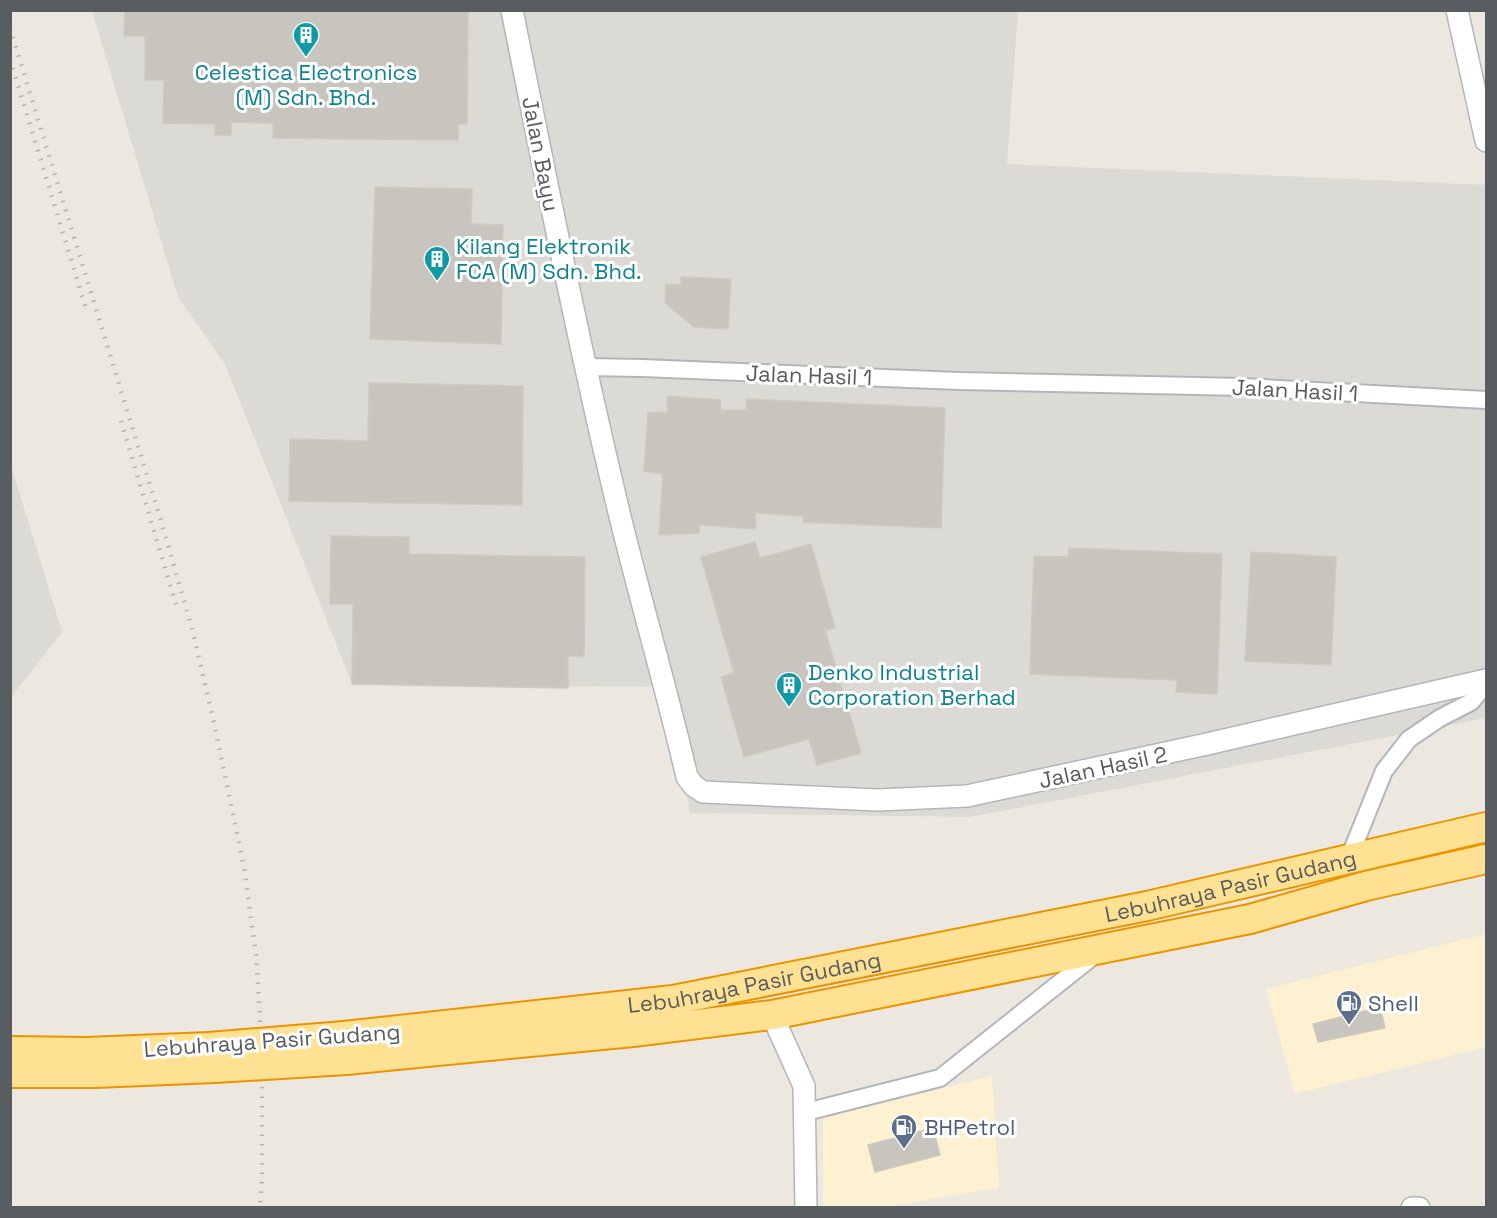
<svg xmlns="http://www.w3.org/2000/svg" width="1497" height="1218" font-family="'Space Grotesk',sans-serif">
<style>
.commercial{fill:#fef1d2}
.industrial{fill:#dcdad4}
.building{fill:#c8c5bf;stroke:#d0c9be;stroke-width:1.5}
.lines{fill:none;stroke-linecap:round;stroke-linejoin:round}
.minor-casing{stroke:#b2b6bb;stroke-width:20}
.tertiary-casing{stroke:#b2b6bb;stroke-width:24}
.trunk-casing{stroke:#eb9400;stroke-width:32}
.minor{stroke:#fff;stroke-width:16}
.tertiary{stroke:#fff;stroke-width:21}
.trunk{stroke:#fee193;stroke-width:28}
.rail{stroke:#b1b2b2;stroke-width:4.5;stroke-dasharray:1.5 8;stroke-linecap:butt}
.trunk-bridge-casing{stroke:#eb9400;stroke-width:32;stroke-linecap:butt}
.trunk-bridge{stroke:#fee193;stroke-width:28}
.labels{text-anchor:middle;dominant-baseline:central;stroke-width:6;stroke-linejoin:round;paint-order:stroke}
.culture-label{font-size:22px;fill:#0d838f;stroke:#fff;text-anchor:start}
.street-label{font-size:22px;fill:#585d61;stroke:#fff}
.service-label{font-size:22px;fill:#4e5e75;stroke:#fff;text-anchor:start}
</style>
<rect width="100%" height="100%" fill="#ece8df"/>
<g class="commercial">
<polygon points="1486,934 1486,1047 1295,1094 1266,989"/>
<polygon points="992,1076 999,1188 883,1207 823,1207 823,1118"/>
</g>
<g class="industrial">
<polygon points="92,11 1018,11 1007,164 1486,185 1486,718 970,817 690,813 677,735 666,687 352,684 225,364 178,297"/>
<polygon points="10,462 62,632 11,697 10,697"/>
</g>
<g class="building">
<polygon points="125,10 468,10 467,124 458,124 458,140 273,138 273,123 231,122 231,135 215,135 215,124 163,123 164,80 145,80 145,36 124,36"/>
<polygon points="375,187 472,189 471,224 503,225 501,344 370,339"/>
<polygon points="681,277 731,279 728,329 694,327 665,303 666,284 681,285"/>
<polygon points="369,383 523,386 522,505 289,501 290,439 368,441"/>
<polygon points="667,396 720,400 721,410 747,410 746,399 945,408 941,528 803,522 803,516 755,513 756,529 699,525 699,533 659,535 663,474 644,471 648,413 668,412"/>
<polygon points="331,536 409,537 409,554 585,557 584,657 568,656 568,688 352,684 353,604 330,604"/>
<polygon points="755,542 760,558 811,544 835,628 825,630 861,753 817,765 809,739 744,757 721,677 734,673 701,557"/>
<polygon points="1069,548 1222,554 1217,694 1176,692 1177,680 1030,674 1034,556 1068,557"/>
<polygon points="1251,552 1336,557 1331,665 1245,661"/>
<polygon points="1380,1007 1385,1028 1318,1042 1313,1024"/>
<polygon points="933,1128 940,1155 875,1172 868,1145"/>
</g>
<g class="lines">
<g class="minor-casing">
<g id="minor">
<polyline points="586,367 642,368 958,381 1244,387 1486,400"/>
<polyline points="1349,858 1384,771 1409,739 1440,718 1471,702 1486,684"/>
<polyline points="806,1112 940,1078 1096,954"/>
</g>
</g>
<g class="tertiary-casing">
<g id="tertiary">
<path d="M 512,10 C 545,175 578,341 617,504 C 639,596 666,686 687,777 L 694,786 L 703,792 L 878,800 L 967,796 L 1207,744 L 1486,680"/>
<polyline points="1457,10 1486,141"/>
<polyline points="772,1015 804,1086 806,1208"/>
<polyline points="1412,1208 1419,1208"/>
</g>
</g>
<g class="trunk-casing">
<g id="trunk">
<path id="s1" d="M 344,1036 L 673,1000 L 1147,906 L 1486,827"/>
<polyline points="10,1051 87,1052 209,1047"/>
<polyline points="346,1060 633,1032 772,1015 1250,919 1366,886 1486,859"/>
<polyline points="10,1073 95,1073 215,1068"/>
</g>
</g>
<use href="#minor" class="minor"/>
<use href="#tertiary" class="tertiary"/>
<use href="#trunk" class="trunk"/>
<g class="rail">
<polyline points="10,28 161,521 193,632 214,723 244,867 256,955 260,1016 262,1090 262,1176 260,1208"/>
<polyline points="10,59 87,312"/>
<polyline points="121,421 177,608"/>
</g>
<g class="trunk-bridge-casing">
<g id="trunk-bridge">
<polyline points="209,1047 344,1036"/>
<polyline points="215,1068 346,1060"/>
</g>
</g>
<use href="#trunk-bridge" class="trunk-bridge"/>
</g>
<defs>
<g id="building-pin" transform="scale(1.35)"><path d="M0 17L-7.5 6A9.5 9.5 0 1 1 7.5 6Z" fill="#0f9aa8" stroke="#fff"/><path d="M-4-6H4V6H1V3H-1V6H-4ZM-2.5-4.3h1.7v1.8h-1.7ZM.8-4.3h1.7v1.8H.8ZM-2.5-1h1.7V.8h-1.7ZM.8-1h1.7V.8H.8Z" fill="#fff"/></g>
<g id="fuel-pin" transform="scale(1.35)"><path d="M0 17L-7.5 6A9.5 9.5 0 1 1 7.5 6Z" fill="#5c6f8a" stroke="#fff"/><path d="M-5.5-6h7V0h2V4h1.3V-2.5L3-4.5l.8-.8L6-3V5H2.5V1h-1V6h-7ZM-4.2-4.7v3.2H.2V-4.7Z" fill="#fff"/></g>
</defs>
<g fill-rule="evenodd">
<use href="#building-pin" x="306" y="35"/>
<use href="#building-pin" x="437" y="259"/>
<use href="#building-pin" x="789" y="685"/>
<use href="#fuel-pin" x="1349" y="1003"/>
<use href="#fuel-pin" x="904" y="1127"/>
</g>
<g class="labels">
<g class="culture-label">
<text x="306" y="72" text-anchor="middle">Celestica Electronics<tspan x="306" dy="25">(M) Sdn. Bhd.</tspan></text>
<text x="456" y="246">Kilang Elektronik<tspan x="456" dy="25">FCA (M) Sdn. Bhd.</tspan></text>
<text x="808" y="672">Denko Industrial<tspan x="808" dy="25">Corporation Berhad</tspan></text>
</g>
<g class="street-label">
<text transform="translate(541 154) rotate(79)">Jalan Bayu</text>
<text transform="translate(809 375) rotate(2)">Jalan Hasil 1</text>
<text transform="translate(1295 390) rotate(3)">Jalan Hasil 1</text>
<text transform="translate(1103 767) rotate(-12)">Jalan Hasil 2</text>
<text stroke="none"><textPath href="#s1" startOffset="900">Lebuhraya Pasir Gudang</textPath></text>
<text stroke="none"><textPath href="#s1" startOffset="414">Lebuhraya Pasir Gudang</textPath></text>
<text transform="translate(272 1040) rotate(-4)">Lebuhraya Pasir Gudang</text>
</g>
<g class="service-label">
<text x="1368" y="1003">Shell</text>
<text x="924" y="1127">BHPetrol</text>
</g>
</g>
<rect width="1497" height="1218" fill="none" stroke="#585d61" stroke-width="24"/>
</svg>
